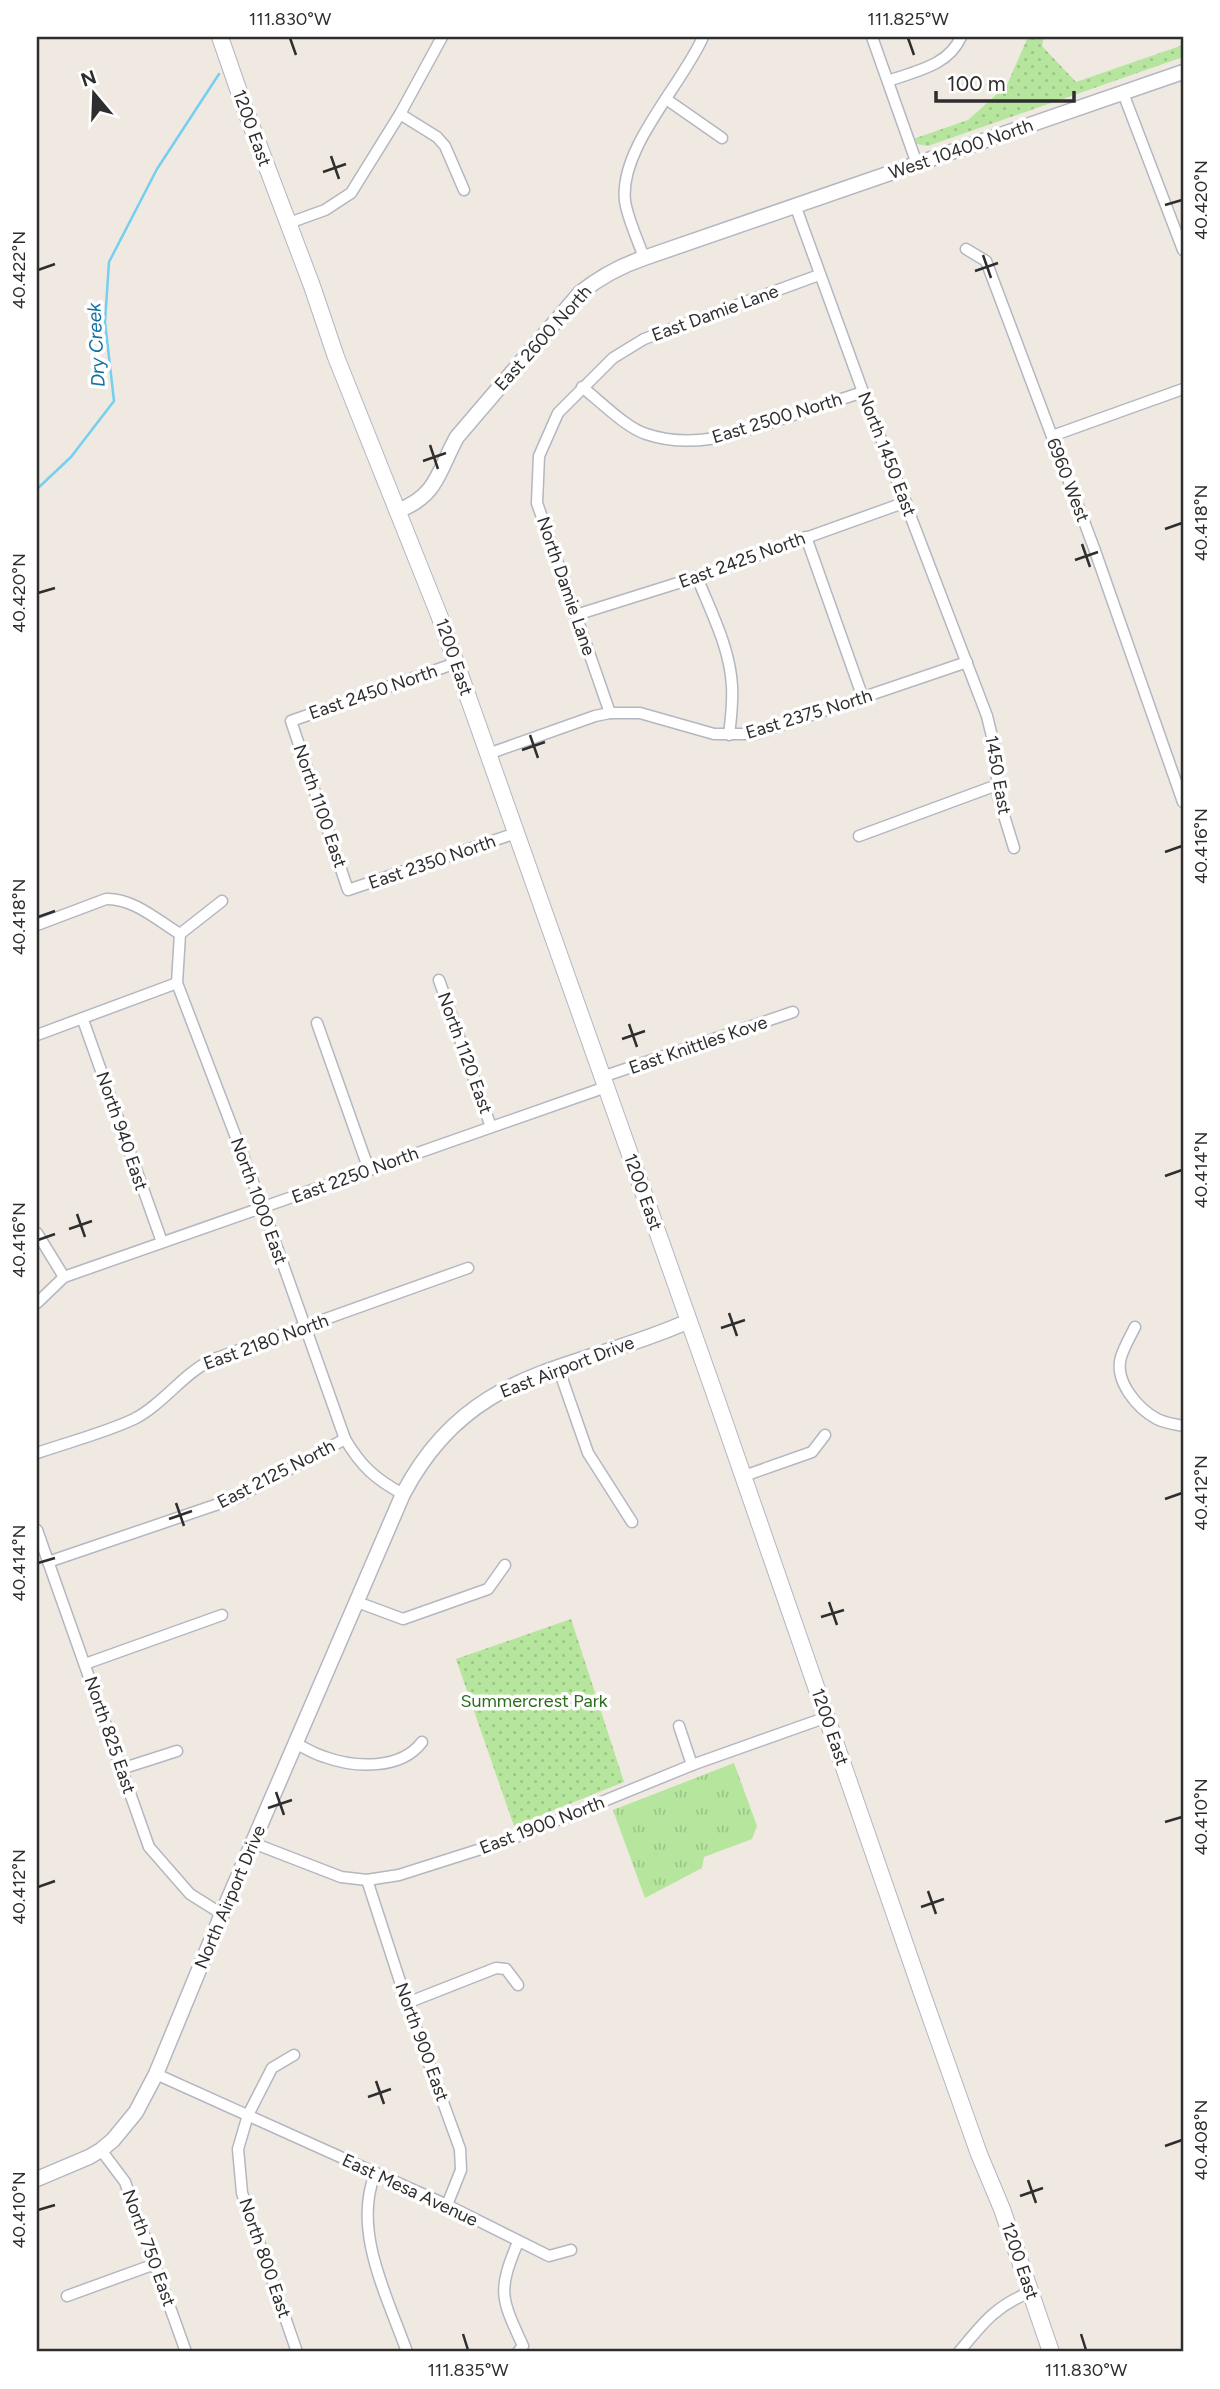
<svg xmlns="http://www.w3.org/2000/svg" width="1220" height="2389" font-family="Figtree,sans-serif">
<style>
.grass{fill:url(#grass-tufts)}
.park{fill:url(#park-dots)}
.lines{fill:none;stroke-linecap:round;stroke-linejoin:round}
.stream{stroke:#75cff0;stroke-width:2.5}
.minor-casing{stroke:#b4b7c1;stroke-width:13}
.tertiary-casing{stroke:#b4b7c1;stroke-width:17}
.secondary-casing{stroke:#b4b7c1;stroke-width:18}
.minor{stroke:#fff;stroke-width:10}
.tertiary{stroke:#fff;stroke-width:14}
.secondary{stroke:#fff;stroke-width:16}
.ticks{fill:none;stroke:#2e2e2e;stroke-width:2.5}
.labels{text-anchor:middle;dominant-baseline:central;stroke-width:7;stroke-linejoin:round;paint-order:stroke}
.street-label{font-size:18px;fill:#2e2e2e;stroke:#fff}
.park-label{font-size:18px;fill:#2c6e1b;stroke:#fff}
.water-label{font-size:19px;font-style:italic;fill:#0d6fa3;stroke:#fff}
.neatline{fill:none;stroke:#2e2e2e;stroke-width:2.5}
.ticks-label{font-size:18px;text-anchor:middle;fill:#2e2e2e}
</style>
<defs>
<pattern id="grass-tufts" width="24" height="20" patternUnits="userSpaceOnUse" patternTransform="scale(1.75)"><rect width="24" height="20" fill="#b6e59e"/><path d="M3 7l-1-3M5 7V3M7 7l1-3M15 17l-1-3M17 17v-4M19 17l1-3" fill="none" stroke="#9dc588"/></pattern>
<pattern id="park-dots" width="8" height="8" patternUnits="userSpaceOnUse" patternTransform="scale(1.75)"><rect width="8" height="8" fill="#b6e59e"/><path d="M2 2h.1M6 6h.1" fill="none" stroke="#9dc588" stroke-width="1.8" stroke-linecap="round"/></pattern>
</defs>
<rect width="100%" height="100%" fill="#efe9e1"/>
<polygon class="grass" points="734,1763 757,1826 752,1839 704,1857 702,1868 645,1898 613,1810"/>
<g class="park">
<polygon points="1028,37 1044,37 1042,46 1076,82 1183,45 1183,57 928,146 917,144 913,139 968,120 1007,85"/>
<polygon points="571,1619 624,1782 514,1826 456,1659"/>
</g>
<g class="lines">
<polyline class="stream" points="37,489 71,457 114,401 105,322 109,262 157,169 219,74"/>
<g class="minor-casing">
<g id="minor">
<polyline points="872,37 917,164"/>
<path d="M 888,81 C 916,71 948,66 961,37"/>
<polyline points="1123,93 1183,250"/>
<polyline points="666,99 722,138"/>
<polyline points="400,114 437,137 445,146 464,190"/>
<polyline points="795,205 863,392 987,716 995,749 998,796 1014,848"/>
<polyline points="289,223 325,210 351,193 400,114 442,37"/>
<polyline points="966,249 986,261 1094,548 1183,802"/>
<path d="M 644,258 C 638,240 628,220 625,201 C 619,148 682,85 703,37"/>
<path d="M 582,387 C 600,401 625,427 646,434 C 694,450 736,434 781,419 C 808,410 836,401 863,392"/>
<polyline points="1052,436 1183,389"/>
<polyline points="806,537 863,698"/>
<path d="M 697,577 C 711,612 730,648 732,686 C 733,703 731,719 729,735"/>
<polyline points="576,615 697,577 906,502"/>
<polyline points="456,663 291,721 348,890 516,833"/>
<polyline points="610,713 537,503 539,456 558,413 613,358 644,339 819,275"/>
<polyline points="488,754 595,716 610,713 640,713 714,734 755,734 967,662"/>
<polyline points="859,836 997,785"/>
<path d="M 222,901 L 180,934 L 177,983 L 263,1208 L 345,1439 C 361,1466 375,1479 403,1494"/>
<path d="M 37,925 L 106,899 C 133,898 157,920 180,934"/>
<polyline points="439,980 491,1127"/>
<polyline points="83,1020 162,1242"/>
<polyline points="317,1023 369,1170"/>
<polyline points="37,1035 177,983"/>
<polyline points="602,1077 793,1012"/>
<polyline points="37,1233 64,1277"/>
<polyline points="37,1303 64,1277 606,1087"/>
<path d="M 1135,1327 C 1130,1337 1124,1347 1121,1357 C 1114,1381 1137,1408 1157,1419 C 1165,1423 1174,1424 1183,1426"/>
<polyline points="558,1367 588,1453 632,1522"/>
<path d="M 37,1453 C 66,1443 107,1432 134,1419 C 163,1404 182,1375 211,1360 L 468,1268"/>
<polyline points="744,1476 812,1452 825,1435"/>
<polyline points="37,1530 149,1847 190,1894 222,1914"/>
<polyline points="48,1562 236,1498 345,1439"/>
<polyline points="357,1602 403,1619 488,1589 505,1565"/>
<polyline points="85,1664 222,1615"/>
<polyline points="679,1726 692,1765"/>
<path d="M 295,1743 C 305,1748 314,1754 325,1757 C 355,1768 401,1770 422,1742"/>
<polyline points="121,1769 177,1751"/>
<polyline points="253,1843 341,1877 367,1880 399,1875 506,1841 692,1765 827,1717"/>
<polyline points="367,1880 407,2003 460,2149 461,2170 447,2205"/>
<polyline points="407,2003 496,1968 506,1969 518,1985"/>
<polyline points="294,2055 272,2068 248,2115 238,2149 242,2193 297,2352"/>
<polyline points="156,2074 447,2205 549,2256 571,2250"/>
<polyline points="101,2150 125,2182 186,2352"/>
<path d="M 375,2174 C 352,2231 388,2298 407,2352"/>
<polyline points="67,2296 155,2264"/>
<path d="M 518,2352 L 523,2346 C 501,2298 497,2292 518,2242"/>
<path d="M 959,2352 C 982,2324 996,2305 1031,2292"/>
</g>
</g>
<g class="tertiary-casing">
<g id="tertiary">
<path d="M 397,511 C 438,496 438,471 457,437 L 580,293 C 600,277 620,266 644,258 L 1183,72"/>
<path d="M 37,2179 L 89,2157 L 101,2150 L 113,2140 L 136,2112 L 156,2074 L 222,1914 L 403,1494 C 470,1366 572,1373 689,1321"/>
</g>
</g>
<g class="secondary-casing">
<polyline id="secondary" points="220,37 245,109 312,286 336,357 439,615 713,1389 923,1996 979,2154 1002,2209 1051,2352"/>
</g>
<use href="#minor" class="minor"/>
<use href="#tertiary" class="tertiary"/>
<use href="#secondary" class="secondary"/>
</g>
<path class="ticks" d="M 290,38 L 296,55M 908,38 L 914,55M 331,156 L 339,179M 323,172 L 346,164M 1165,205 L 1182,200M 983,255 L 991,278M 38,270 L 55,264M 975,271 L 998,263M 430,445 L 438,469M 423,461 L 446,453M 1165,529 L 1182,523M 1082,544 L 1090,567M 1075,560 L 1098,552M 38,593 L 55,588M 530,735 L 538,758M 522,750 L 545,742M 1165,852 L 1182,846M 38,917 L 55,911M 629,1024 L 637,1047M 622,1039 L 645,1031M 1165,1176 L 1182,1170M 77,1214 L 85,1237M 69,1229 L 92,1221M 38,1240 L 55,1234M 729,1313 L 737,1336M 721,1328 L 745,1320M 1165,1499 L 1182,1493M 176,1503 L 184,1526M 169,1519 L 192,1511M 38,1563 L 55,1558M 829,1602 L 837,1625M 821,1617 L 844,1610M 276,1792 L 284,1815M 268,1808 L 292,1800M 1165,1822 L 1182,1817M 38,1887 L 55,1881M 928,1891 L 936,1914M 921,1907 L 944,1899M 376,2081 L 384,2104M 368,2097 L 391,2089M 1165,2146 L 1182,2140M 1028,2180 L 1036,2203M 1020,2196 L 1043,2188M 38,2210 L 55,2205M 463,2334 L 468,2350M 1081,2334 L 1086,2350"/>
<g class="labels">
<g class="street-label">
<text transform="translate(252 128) rotate(70)">1200 East</text>
<text transform="translate(961 149) rotate(-19)">West 10400 North</text>
<text transform="translate(715 313) rotate(-20)">East Damie Lane</text>
<text transform="translate(543 338) rotate(-48)">East 2600 North</text>
<text transform="translate(777 418) rotate(-17)">East 2500 North</text>
<text transform="translate(887 454) rotate(69)">North 1450 East</text>
<text transform="translate(1068 480) rotate(69)">6960 West</text>
<text transform="translate(742 560) rotate(-20)">East 2425 North</text>
<text transform="translate(566 586) rotate(71)">North Damie Lane</text>
<text transform="translate(454 657) rotate(71)">1200 East</text>
<text transform="translate(373 692) rotate(-19)">East 2450 North</text>
<text transform="translate(809 714) rotate(-17)">East 2375 North</text>
<text transform="translate(998 775) rotate(80)">1450 East</text>
<text transform="translate(320 806) rotate(71)">North 1100 East</text>
<text transform="translate(432 862) rotate(-19)">East 2350 North</text>
<text transform="translate(698 1045) rotate(-19)">East Knittles Kove</text>
<text transform="translate(465 1053) rotate(70)">North 1120 East</text>
<text transform="translate(122 1131) rotate(71)">North 940 East</text>
<text transform="translate(355 1175) rotate(-20)">East 2250 North</text>
<text transform="translate(643 1192) rotate(70)">1200 East</text>
<text transform="translate(259 1201) rotate(70)">North 1000 East</text>
<text transform="translate(266 1342) rotate(-20)">East 2180 North</text>
<text transform="translate(567 1367) rotate(-21)">East Airport Drive</text>
<text transform="translate(276 1474) rotate(-27)">East 2125 North</text>
<text transform="translate(830 1727) rotate(71)">1200 East</text>
<text transform="translate(110 1735) rotate(71)">North 825 East</text>
<text transform="translate(542 1825) rotate(-21)">East 1900 North</text>
<text transform="translate(230 1897) rotate(-67)">North Airport Drive</text>
<text transform="translate(422 2042) rotate(70)">North 900 East</text>
<text transform="translate(410 2190) rotate(25)">East Mesa Avenue</text>
<text transform="translate(149 2248) rotate(70)">North 750 East</text>
<text transform="translate(265 2258) rotate(71)">North 800 East</text>
<text transform="translate(1020 2261) rotate(71)">1200 East</text>
</g>
<g class="park-label">
<text x="534" y="1701">Summercrest Park</text>
</g>
<g class="water-label">
<text transform="translate(96 345) rotate(-93)">Dry Creek</text>
</g>
</g>
<rect width="1220" height="2389" fill="none" stroke="#ffffff" stroke-width="77"/>
<g transform="translate(94 94) rotate(341)" stroke="#ffffff" stroke-width="5" paint-order="stroke">
<path d="M0-5L12 26L0 18L-12 26Z" fill="#2e2e2e"/>
<text y="-10" font-size="19" font-weight="bold" text-anchor="middle" fill="#2e2e2e">N</text>
</g>
<path d="M936 91v10h138v-10" fill="none" stroke="#2e2e2e" stroke-width="3.5"/>
<text x="947" y="91" font-size="21" fill="#2e2e2e" stroke="#ffffff" stroke-width="5" paint-order="stroke">100 m</text>
<rect x="38" y="38" width="1144" height="2312" class="neatline"/>
<g class="ticks-label">
<text x="290" y="25">111.830°W</text>
<text x="908" y="25">111.825°W</text>
<text transform="translate(1201 200) rotate(-90)" y="6">40.420°N</text>
<text transform="translate(19 270) rotate(-90)" y="6">40.422°N</text>
<text transform="translate(1201 523) rotate(-90)" y="6">40.418°N</text>
<text transform="translate(19 593) rotate(-90)" y="6">40.420°N</text>
<text transform="translate(1201 846) rotate(-90)" y="6">40.416°N</text>
<text transform="translate(19 917) rotate(-90)" y="6">40.418°N</text>
<text transform="translate(1201 1170) rotate(-90)" y="6">40.414°N</text>
<text transform="translate(19 1240) rotate(-90)" y="6">40.416°N</text>
<text transform="translate(1201 1493) rotate(-90)" y="6">40.412°N</text>
<text transform="translate(19 1563) rotate(-90)" y="6">40.414°N</text>
<text transform="translate(1201 1817) rotate(-90)" y="6">40.410°N</text>
<text transform="translate(19 1887) rotate(-90)" y="6">40.412°N</text>
<text transform="translate(1201 2140) rotate(-90)" y="6">40.408°N</text>
<text transform="translate(19 2210) rotate(-90)" y="6">40.410°N</text>
<text x="468" y="2376">111.835°W</text>
<text x="1086" y="2376">111.830°W</text>
</g>
</svg>
